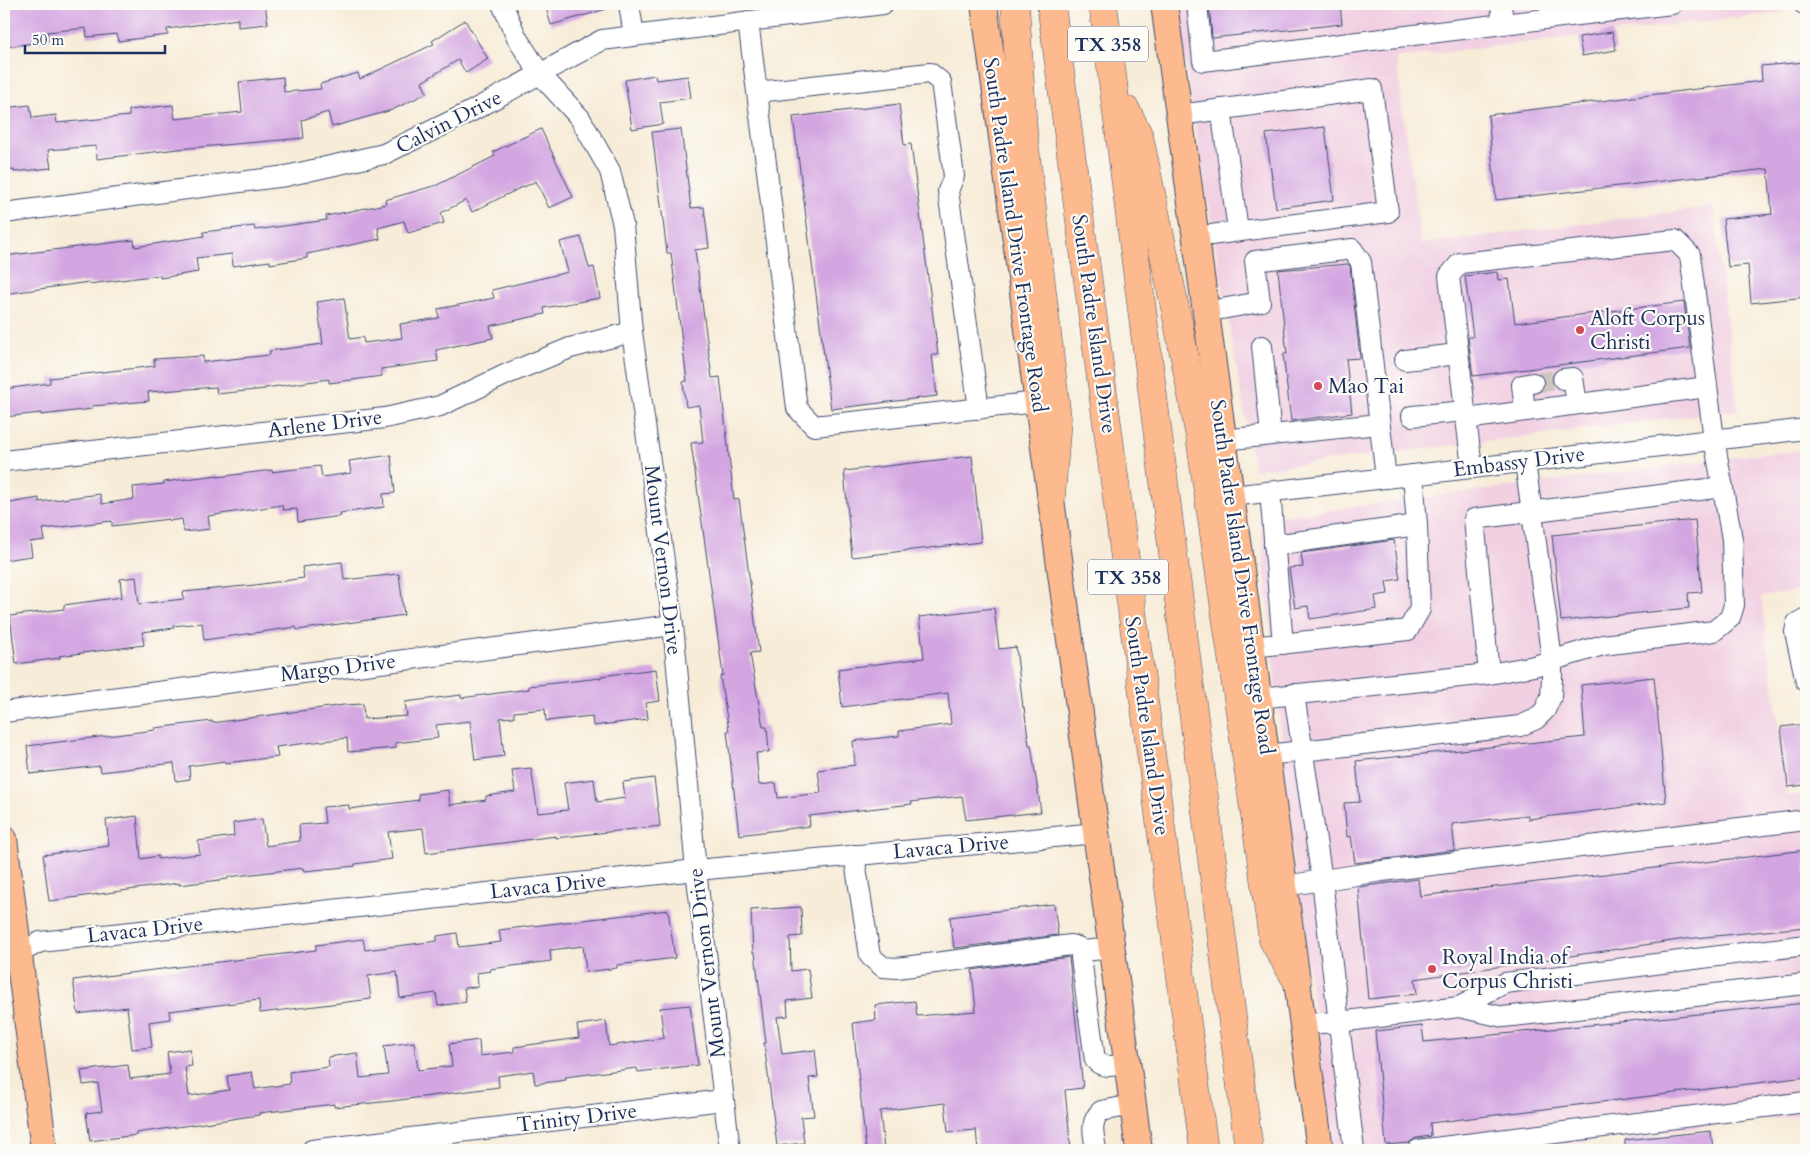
<svg xmlns="http://www.w3.org/2000/svg" width="1810" height="1154" font-family="Cardo,serif">
<style>
.built{fill:#f1d0e2}
.building{fill:#d3a5e1}
.lines{fill:none;stroke-linecap:round;stroke-linejoin:round}
.minor-tunnel{stroke:#cbc6c0;stroke-width:20;stroke-dasharray:20 10;stroke-linecap:butt}
.minor-casing{stroke:#3c4b70;stroke-width:22}
.major-casing{stroke:#3c4b70;stroke-width:28}
.highway-casing{stroke:#3c4b70;stroke-width:29}
.minor{stroke:#fff;stroke-width:20}
.major{stroke:#fcba8e;stroke-width:26}
.highway{stroke:#fcba8e;stroke-width:28}
.poi-dot{fill:#d1495b;stroke:#fdfcf7;stroke-width:2}
.labels{text-anchor:middle;dominant-baseline:central;stroke-width:4.5;stroke-linejoin:round;paint-order:stroke}
.shield{fill:#fdfcf7;stroke:#5f6c8c;stroke-width:1}
.shield-label{font-size:20px;font-weight:bold;fill:#1b2f5e}
.street-label{font-size:21px;fill:#1b2f5e;stroke:#fdfcf7}
.poi-label{font-size:21px;fill:#1b2f5e;stroke:#fdfcf7;text-anchor:start}
</style>
<rect width="100%" height="100%" fill="#fdfcf7"/>
<filter id="ink" filterUnits="userSpaceOnUse"><feTurbulence type="fractalNoise" baseFrequency=".02" numOctaves="2"/><feDisplacementMap in="SourceGraphic" scale="10" xChannelSelector="R" yChannelSelector="G"/><feConvolveMatrix kernelMatrix="1 2 1 2 8 2 1 2 1" color-interpolation-filters="sRGB"/></filter>
<filter id="wash" filterUnits="userSpaceOnUse"><feTurbulence type="fractalNoise" baseFrequency=".0096" numOctaves="4" result="noise"/><feDisplacementMap in="SourceGraphic" scale="20" xChannelSelector="R" yChannelSelector="G"/><feGaussianBlur stdDeviation="1.12" result="paint"/><feColorMatrix in="noise" values="0 0 0 0 0 0 0 0 0 0 0 0 0 0 0 0 0 1.4 0 .05"/><feComposite in="paint" operator="in"/></filter>
<g filter="url(#wash)">
<rect width="100%" height="100%" fill="#f7ecd8"/>
<g class="built">
<polygon points="1178,4 1784,4 1785,12 1396,58 1421,244 1713,207 1738,410 1254,470 1188,83"/>
<polygon points="1806,450 1806,590 1761,597 1788,796 1806,794 1806,1115 1514,1150 1334,1150 1292,857 1260,519 1742,456"/>
</g>
<g id="blocks">
<g class="building">
<polygon points="33,4 139,4 139,6 158,4 265,4 268,24 238,27 238,19 167,29 168,35 118,41 117,34 87,37 86,28 47,32 48,41 4,47 4,7"/>
<polygon points="545,4 610,4 610,8 551,25"/>
<polygon points="1209,4 1340,4 1342,24 1212,38"/>
<polygon points="465,20 488,59 466,73 458,60 422,82 427,93 392,110 332,127 328,112 302,120 304,138 178,149 97,159 96,146 48,150 51,168 14,172 14,170 4,171 4,108 30,105 32,118 56,115 57,123 129,116 129,110 173,105 175,119 242,112 239,82 283,77 284,92 321,89 320,84 358,73 360,79 434,44 432,41"/>
<polygon points="1612,32 1616,50 1582,56 1579,37"/>
<polygon points="1806,62 1806,297 1751,303 1748,265 1728,267 1723,219 1772,214 1768,169 1496,200 1488,115 1762,81 1761,66"/>
<polygon points="655,75 656,80 688,76 691,98 660,102 663,124 632,129 625,80"/>
<polygon points="899,104 904,145 911,144 938,355 932,355 937,396 831,409 793,117"/>
<polygon points="1325,127 1334,200 1276,208 1266,134"/>
<polygon points="541,129 573,197 549,208 536,181 524,187 524,186 472,212 466,200 441,213 444,223 408,233 404,221 378,228 380,239 307,254 307,258 270,264 270,261 233,266 232,254 196,258 198,272 160,278 160,275 89,284 89,282 4,294 4,256 134,240 135,247 204,236 203,232 254,226 255,230 327,220 326,216 386,204 385,200 437,185 495,156 493,152"/>
<polygon points="681,129 691,208 704,207 709,248 695,250 712,378 720,377 734,500 739,499 759,652 750,653 763,727 767,727 769,752 756,753 759,785 776,783 778,798 821,793 818,770 855,765 853,741 899,736 899,731 951,724 948,693 842,707 838,669 924,658 919,617 994,608 999,649 1016,647 1023,708 1024,707 1029,745 1031,745 1041,812 966,820 962,796 911,802 912,804 809,816 810,826 739,835 727,731 729,731 720,676 723,675 691,443 703,442 699,405 686,407 683,382 687,381 671,253 667,253 652,132"/>
<polygon points="581,237 589,268 594,267 600,298 544,308 545,314 490,326 493,338 436,350 438,361 381,369 382,376 329,383 329,379 265,388 265,389 217,394 216,387 148,392 149,401 92,406 92,409 41,415 41,413 4,417 4,389 50,383 50,378 155,366 154,359 203,356 203,362 270,355 269,351 323,344 317,302 344,298 350,339 363,337 364,343 402,338 400,324 439,318 438,309 494,298 492,290 568,272 560,242"/>
<polygon points="1348,264 1350,266 1360,358 1346,359 1352,413 1291,421 1283,354 1287,354 1278,270"/>
<polygon points="1497,272 1498,280 1509,279 1515,323 1684,302 1690,348 1473,376 1468,337 1473,337 1465,276"/>
<polygon points="391,455 395,493 383,494 384,507 340,513 341,516 298,522 297,509 283,510 282,505 208,516 210,529 184,532 182,519 169,521 169,519 112,526 112,521 43,529 45,540 30,542 32,556 4,560 4,504 39,498 39,502 100,494 102,504 134,499 133,487 164,484 164,482 217,475 217,477 272,470 272,472 320,466 322,477 351,473 349,461"/>
<polygon points="972,456 981,542 852,557 844,471"/>
<polygon points="1695,520 1702,592 1688,593 1689,608 1561,621 1552,535"/>
<polygon points="1394,540 1400,579 1386,581 1388,594 1375,596 1377,609 1310,619 1308,606 1295,608 1289,568 1303,567 1301,553"/>
<polygon points="342,562 344,580 399,574 404,615 297,630 296,627 204,640 202,623 173,626 174,628 142,632 144,645 59,656 60,658 16,664 10,616 64,609 64,605 122,597 120,579 136,577 139,604 184,599 183,592 255,585 304,578 302,567"/>
<polygon points="656,669 660,701 646,703 648,719 593,726 592,716 546,721 545,709 514,712 514,717 500,718 504,756 475,760 470,721 436,725 438,738 395,743 396,748 348,752 347,738 276,747 278,757 225,763 225,761 189,766 190,779 176,781 174,763 101,772 100,766 30,774 27,746 155,730 155,728 212,721 212,723 344,705 363,704 364,719 407,716 405,702 461,695 461,698 529,689 529,686 601,678 601,676"/>
<polygon points="1654,677 1666,802 1528,819 1528,815 1452,824 1455,850 1355,863 1351,836 1347,837 1344,803 1360,802 1356,761 1585,737 1581,685"/>
<polygon points="1806,724 1806,785 1788,787 1781,727"/>
<polygon points="531,768 538,813 568,810 564,783 594,779 597,802 625,798 623,782 654,778 660,826 556,838 556,836 426,853 423,828 388,832 392,859 355,864 355,866 304,871 303,868 228,877 228,879 179,885 179,883 49,901 43,855 109,846 106,820 137,816 141,859 158,856 158,859 200,854 198,841 234,836 233,823 262,819 266,846 300,841 299,825 325,823 323,807 349,805 349,809 419,800 418,794 448,790 450,805 486,800 486,796 515,792 512,770"/>
<polygon points="1806,850 1806,927 1685,939 1415,979 1417,994 1368,999 1358,887 1418,879 1420,896"/>
<polygon points="1054,904 1058,935 954,948 950,917"/>
<polygon points="801,907 802,936 790,937 791,971 808,969 812,998 787,1001 788,1016 777,1017 782,1054 815,1050 818,1077 809,1078 814,1116 801,1117 804,1143 777,1146 764,1043 766,1043 755,953 753,953 751,910"/>
<polygon points="668,910 675,958 617,965 617,968 586,972 583,946 550,950 551,961 490,969 491,971 477,973 478,987 464,988 466,1002 438,1006 436,993 400,998 397,972 368,976 371,999 260,1013 259,1000 169,1011 170,1019 149,1022 152,1047 132,1049 127,1007 78,1014 73,980 316,950 316,945 363,939 365,950 437,941 437,936 457,933 459,947 501,942 499,930"/>
<polygon points="1069,957 1083,1088 1065,1090 1071,1150 978,1150 976,1130 948,1132 945,1103 880,1111 884,1150 866,1150 853,1023 876,1020 875,1005 915,1001 917,1016 976,1011 972,970"/>
<polygon points="1806,1003 1806,1077 1430,1123 1431,1136 1416,1138 1409,1143 1386,1145 1375,1031 1422,1026 1424,1042"/>
<polygon points="690,1005 698,1065 638,1072 637,1068 565,1077 566,1080 535,1084 533,1071 498,1076 499,1087 392,1101 334,1107 334,1104 259,1113 259,1115 136,1133 137,1135 90,1141 86,1113 102,1111 98,1083 83,1085 81,1071 128,1065 130,1079 170,1074 167,1052 190,1049 192,1066 185,1067 189,1096 229,1090 227,1076 252,1072 255,1089 290,1084 289,1072 329,1067 328,1057 357,1053 360,1078 388,1075 384,1046 414,1042 418,1070 452,1066 449,1044 479,1040 480,1056 514,1052 514,1047 579,1038 577,1025 606,1021 609,1046 664,1038 660,1008"/>
<polygon points="1711,1131 1713,1150 1625,1150 1625,1140"/>
</g>
</g>
</g>
<g filter="url(#ink)">
<use href="#blocks" fill-opacity="0" stroke="#3c4b70" stroke-width="1"/>
<g class="lines">
<polyline class="minor-tunnel" points="1533,383 1563,379"/>
<g class="minor-casing">
<g id="minor">
<polyline points="502,4 517,38 540,74 580,118 610,171 623,225 632,332 673,625 696,870 730,1150"/>
<polyline points="629,4 634,36"/>
<polyline points="1197,4 1203,61 1503,24"/>
<polyline points="1501,4 1503,24 1672,4"/>
<polyline points="1804,4 1806,5"/>
<polyline points="748,21 797,408 814,426 1038,402"/>
<polyline points="757,92 930,73 941,82 954,176 948,191 979,409"/>
<polyline points="1221,109 1238,230"/>
<polyline points="1179,115 1372,89 1388,212 1195,237"/>
<polyline points="4,213 286,176 384,154 470,112 602,40 883,4"/>
<polyline points="1205,312 1260,302 1255,261 1352,249 1361,262 1386,478"/>
<polyline points="1262,346 1271,435"/>
<polyline points="1405,360 1458,354"/>
<polyline points="1563,379 1573,378 1577,404"/>
<polyline points="1525,411 1522,385 1533,383"/>
<polyline points="1412,416 1465,411"/>
<polyline points="1466,419 1707,387"/>
<polyline points="1223,440 1379,424"/>
<polyline points="4,461 385,418 440,406 507,374 570,348 632,332"/>
<polyline points="1270,492 1283,644"/>
<polyline points="1232,496 1806,429"/>
<polyline points="1274,545 1417,525"/>
<polyline points="1806,618 1797,623 1795,632 1806,681"/>
<polyline points="1252,647 1408,630 1420,609 1417,525 1413,475"/>
<polyline points="1489,674 1474,519 1723,487"/>
<polyline points="1294,694 1322,880 1354,1150"/>
<polyline points="1259,698 1489,674 1534,666 1603,645 1714,631 1730,618 1734,605 1732,539 1714,439 1690,255 1675,240 1460,263 1449,276 1472,468"/>
<polyline points="4,712 673,625"/>
<polyline points="1267,755 1520,726 1536,719 1545,710 1551,697 1552,678 1552,660 1525,462"/>
<polyline points="854,855 870,956 883,967 897,968 1071,945 1078,947 1083,951"/>
<polyline points="1284,886 1382,871 1806,820"/>
<polyline points="1806,945 1505,983 1459,1007 1503,1017 1806,984"/>
<path d="M 1113,948 L 1083,951 L 1081,954 L 1081,958 L 1095,1060 C 1103,1070 1117,1065 1128,1063"/>
<polyline points="4,961 40,942 696,870 1097,833"/>
<polyline points="1303,1024 1339,1022 1459,1007"/>
<polyline points="312,1150 723,1100"/>
<path d="M 1096,1150 C 1094,1135 1089,1122 1101,1111 L 1133,1105"/>
<polyline points="1418,1150 1806,1102"/>
</g>
</g>
<g class="major-casing">
<g id="major">
<polyline points="984,4 1139,1150"/>
<polyline points="1164,4 1320,1150"/>
<polyline points="4,839 44,1150"/>
</g>
</g>
<g class="highway-casing">
<g id="highway">
<polyline points="1015,4 1023,131 1057,418 1051,497"/>
<polyline points="1051,4 1204,1150"/>
<polyline points="1103,4 1249,1150"/>
<polyline points="1126,110 1139,136 1176,312 1200,437 1273,940 1297,981"/>
</g>
</g>
<use href="#minor" class="minor"/>
<use href="#major" class="major"/>
<use href="#highway" class="highway"/>
</g>
</g>
<g class="poi-dot">
<circle cx="1580" cy="330" r="5"/>
<circle cx="1318" cy="386" r="5"/>
<circle cx="1432" cy="969" r="5"/>
</g>
<g class="labels">
<g class="shield">
<rect x="1068" y="26.5" width="80" height="35" rx="4"/>
<rect x="1088" y="559.5" width="80" height="35" rx="4"/>
</g>
<g class="shield-label">
<text x="1108" y="44">TX 358</text>
<text x="1128" y="577">TX 358</text>
</g>
<g class="street-label">
<text transform="translate(449 122) rotate(-27)">Calvin Drive</text>
<text transform="translate(1015 235) rotate(82)">South Padre Island Drive Frontage Road</text>
<text transform="translate(1094 324) rotate(82)">South Padre Island Drive</text>
<text transform="translate(325 424) rotate(-7)">Arlene Drive</text>
<text transform="translate(1519 462) rotate(-7)">Embassy Drive</text>
<text transform="translate(663 560) rotate(83)">Mount Vernon Drive</text>
<text transform="translate(1242 577) rotate(82)">South Padre Island Drive Frontage Road</text>
<text transform="translate(338 668) rotate(-7)">Margo Drive</text>
<text transform="translate(1147 726) rotate(82)">South Padre Island Drive</text>
<text transform="translate(951 847) rotate(-5)">Lavaca Drive</text>
<text transform="translate(548 886) rotate(-6)">Lavaca Drive</text>
<text transform="translate(145 930) rotate(-6)">Lavaca Drive</text>
<text transform="translate(707 963) rotate(-97)">Mount Vernon Drive</text>
<text transform="translate(577 1118) rotate(-7)">Trinity Drive</text>
</g>
<g class="poi-label">
<text x="1590" y="318">Aloft Corpus<tspan x="1590" dy="24">Christi</tspan></text>
<text x="1328" y="386">Mao Tai</text>
<text x="1442" y="957">Royal India of<tspan x="1442" dy="24">Corpus Christi</tspan></text>
</g>
</g>
<rect width="1810" height="1154" fill="none" stroke="#fdfcf7" stroke-width="20"/>
<path d="M25 45v8h140v-8" fill="none" stroke="#1b2f5e" stroke-width="2.5"/>
<text x="32" y="45" font-size="15" fill="#1b2f5e" stroke="#fdfcf7" stroke-width="4" paint-order="stroke">50 m</text>
</svg>
